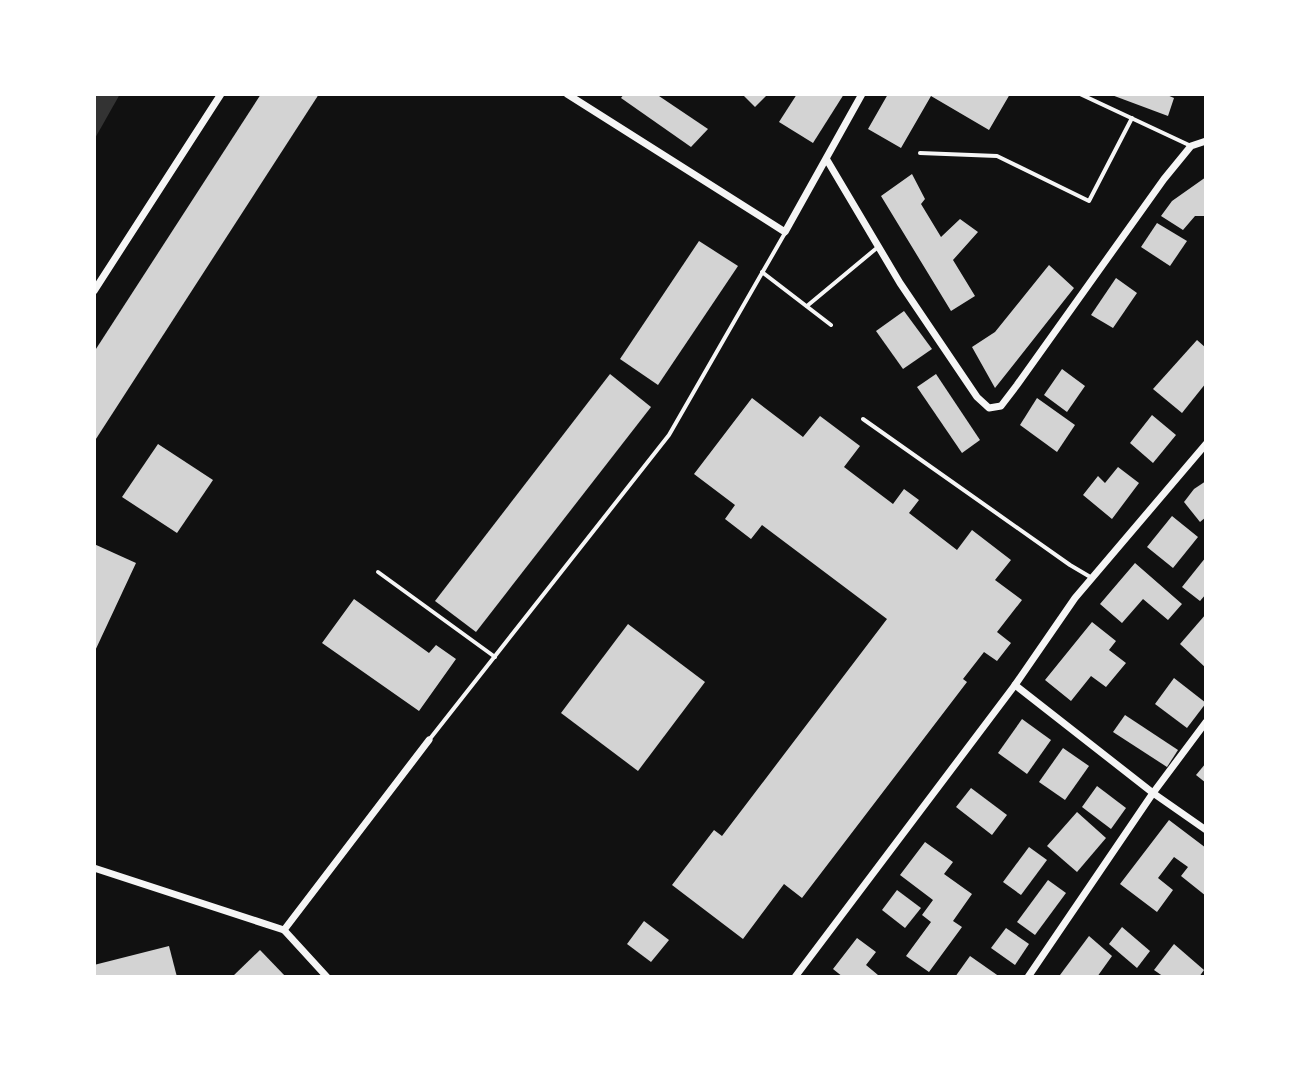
<svg xmlns="http://www.w3.org/2000/svg" width="1300" height="1071" font-family="'Sofia Sans Condensed',sans-serif">
<style>
.water{fill:#333}
.building{fill:#d3d3d3}
.lines{fill:none;stroke-linecap:round;stroke-linejoin:round}
.service{stroke:#f5f5f5;stroke-width:4}
.minor{stroke:#f5f5f5;stroke-width:7}
</style>
<rect width="100%" height="100%" fill="#111"/>
<polygon class="water" points="94,94 120,94 94,140"/>
<g class="building">
<polygon points="261,94 319,94 94,442 94,352"/>
<polygon points="624,94 656,94 708,129 691,147 621,98"/>
<polygon points="742,94 764,94 766,96 755,107"/>
<polygon points="797,94 844,94 813,143 779,122"/>
<polygon points="888,94 1010,94 989,130 931,96 901,148 868,129"/>
<polygon points="1109,94 1165,94 1174,98 1168,116"/>
<polygon points="912,174 925,199 921,204 941,237 960,219 978,232 953,260 975,296 951,311 881,196"/>
<polygon points="1206,177 1206,216 1195,216 1183,230 1161,216 1172,201"/>
<polygon points="1157,223 1187,241 1170,266 1141,247"/>
<polygon points="699,241 738,266 658,385 620,359"/>
<polygon points="1049,265 1074,288 995,388 972,347 995,332"/>
<polygon points="1116,278 1137,293 1113,328 1091,315"/>
<polygon points="904,311 932,349 903,369 876,331"/>
<polygon points="1197,340 1206,348 1206,383 1182,413 1153,389"/>
<polygon points="1062,369 1085,386 1067,412 1044,395"/>
<polygon points="610,374 651,407 476,632 435,601"/>
<polygon points="936,374 980,440 962,453 917,387"/>
<polygon points="752,398 803,437 820,416 860,446 844,467 893,504 904,489 919,500 909,513 957,550 972,530 1011,560 995,580 1022,600 997,632 1011,643 997,661 984,652 963,679 967,682 802,898 784,884 743,939 672,885 714,830 722,836 887,619 762,525 751,539 725,519 735,505 694,474"/>
<polygon points="1037,398 1075,425 1057,452 1020,425"/>
<polygon points="1152,415 1176,435 1153,463 1130,443"/>
<polygon points="158,444 213,480 177,533 122,497"/>
<polygon points="1118,467 1139,483 1112,519 1083,495 1098,476 1105,483"/>
<polygon points="1206,481 1206,517 1200,522 1184,502 1194,489"/>
<polygon points="1172,516 1198,537 1173,568 1147,547"/>
<polygon points="94,544 136,563 94,653"/>
<polygon points="1206,557 1206,594 1200,601 1182,587"/>
<polygon points="1135,563 1182,604 1168,620 1143,599 1122,623 1100,604"/>
<polygon points="354,599 429,653 436,645 456,659 419,711 322,643"/>
<polygon points="1206,614 1206,668 1180,644"/>
<polygon points="1092,622 1116,641 1109,650 1126,663 1106,687 1091,676 1071,701 1045,680"/>
<polygon points="628,624 705,682 638,771 561,713"/>
<polygon points="1174,678 1206,703 1187,728 1155,704"/>
<polygon points="1125,715 1178,750 1167,767 1113,732"/>
<polygon points="1022,719 1051,740 1027,774 998,753"/>
<polygon points="1063,748 1089,766 1065,800 1039,782"/>
<polygon points="1206,763 1206,783 1196,775"/>
<polygon points="1097,786 1126,808 1111,829 1082,807"/>
<polygon points="971,788 1007,815 992,835 956,807"/>
<polygon points="1077,812 1106,838 1077,872 1047,846"/>
<polygon points="1169,820 1206,848 1206,896 1181,876 1188,867 1174,857 1158,878 1173,890 1157,912 1120,884"/>
<polygon points="925,842 953,862 944,874 972,894 953,921 962,927 929,972 906,956 931,922 922,915 933,900 900,875"/>
<polygon points="1029,847 1047,860 1021,895 1003,882"/>
<polygon points="1048,880 1066,893 1035,935 1017,922"/>
<polygon points="897,890 921,908 905,928 882,910"/>
<polygon points="644,921 669,940 651,962 627,944"/>
<polygon points="1122,927 1150,951 1137,968 1109,944"/>
<polygon points="1006,928 1029,944 1015,965 991,948"/>
<polygon points="1089,936 1112,956 1097,977 1062,977 1060,975"/>
<polygon points="857,938 876,952 866,965 878,975 877,977 843,977 833,969"/>
<polygon points="1174,944 1204,970 1199,977 1164,977 1154,970"/>
<polygon points="169,946 177,977 94,977 94,965"/>
<polygon points="260,950 286,977 232,977"/>
<polygon points="970,956 1000,977 955,977"/>
</g>
<g class="lines">
<g class="service">
<polyline points="1080,94 1191,146"/>
<polyline points="920,153 997,156 1089,201 1132,118"/>
<polyline points="762,272 831,325"/>
<polyline points="807,306 878,247"/>
<polyline points="863,419 1070,565 1092,578"/>
<polyline points="378,572 495,657"/>
<polyline points="429,740 669,435 785,233"/>
</g>
<g class="minor">
<polyline points="567,94 785,232 862,94"/>
<polyline points="827,160 900,283 977,397 989,408 1001,406 1017,385 1164,179 1191,146 1206,141"/>
<polyline points="94,291 221,94"/>
<polyline points="1015,685 1153,793 1206,830"/>
<polyline points="94,868 284,930 327,977"/>
<polyline points="284,930 429,740"/>
<polyline points="795,977 1015,685 1075,598 1206,444"/>
<polyline points="1028,977 1153,793 1206,722"/>
</g>
</g>
<rect width="1300" height="1071" fill="none" stroke="#ffffff" stroke-width="192"/>
</svg>
